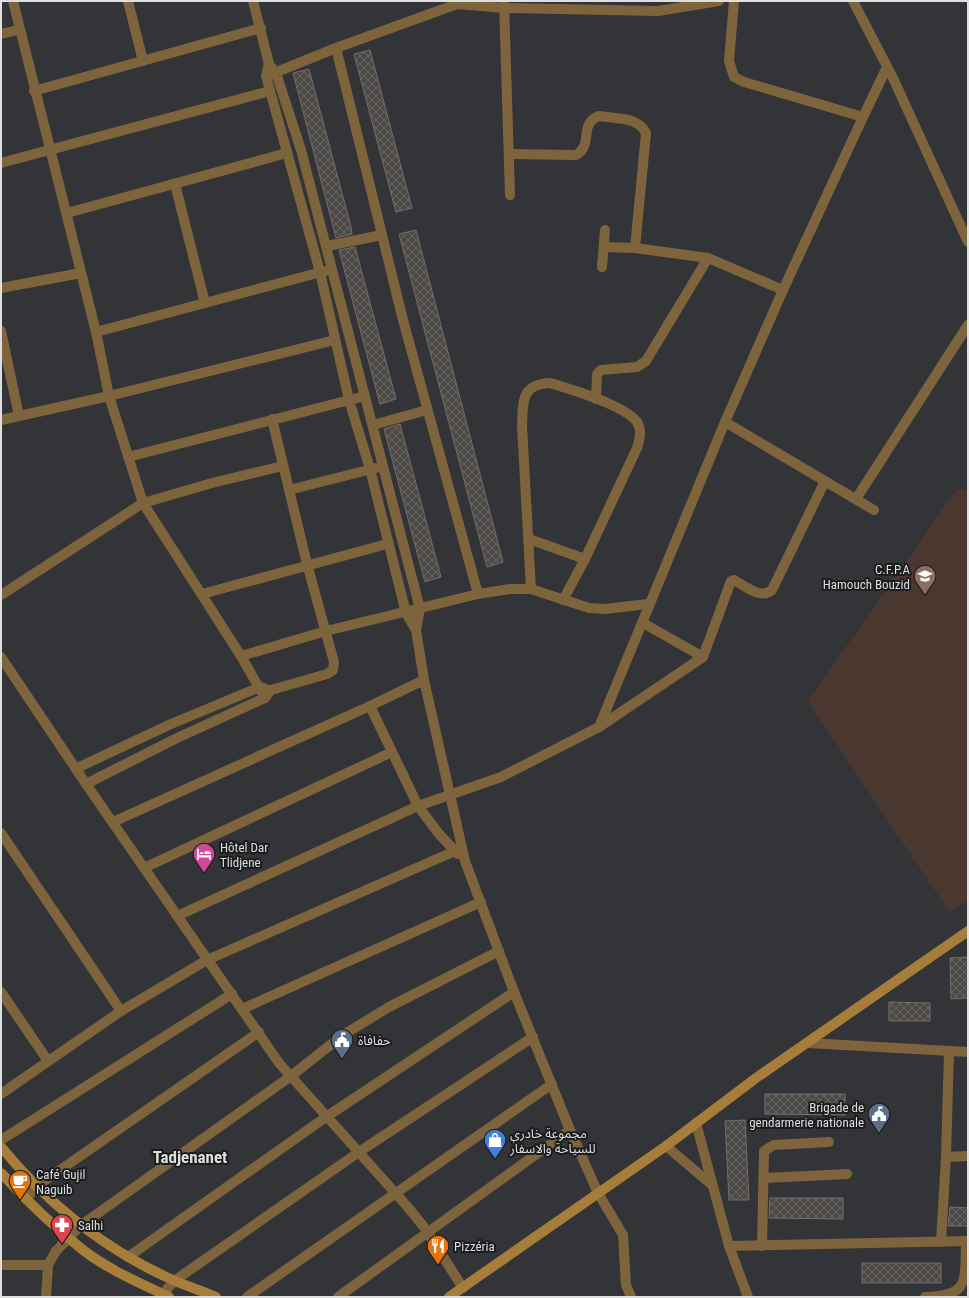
<svg xmlns="http://www.w3.org/2000/svg" width="969" height="1298" font-family="'Roboto Condensed','Noto Sans Arabic',sans-serif">
<style>
.education{fill:#4a3730}
.building{fill:url(#building-cross-hatch);stroke:#736e6c}
.lines{fill:none;stroke-linecap:round;stroke-linejoin:round}
.minor{stroke:#7e643c;stroke-width:10}
.tertiary{stroke:#7e643c;stroke-width:10}
.secondary{stroke:#a77d3a;stroke-width:10}
.labels{text-anchor:middle;dominant-baseline:central;stroke-width:4;stroke-linejoin:round;paint-order:stroke}
.poi-label{font-size:13px;fill:#dddfe0;stroke:#1b1c1d;text-anchor:start}
.district-label{font-size:17px;font-weight:bold;fill:#dddfe0;stroke:#1b1c1d}
</style>
<defs>
<pattern id="building-cross-hatch" width="8" height="8" patternUnits="userSpaceOnUse"><rect width="8" height="8" fill="#4d4947"/><path d="M0 0l8 8M0 8l8-8" fill="none" stroke="#666361"/></pattern>
</defs>
<rect width="100%" height="100%" fill="#323437"/>
<polygon class="education" points="968,489 968,900 950,913 808,701 956,490"/>
<g class="building">
<polygon points="370,50 412,208 396,212 354,54"/>
<polygon points="309,69 351,227 352,234 336,238 293,73"/>
<polygon points="416,230 503,562 487,567 399,234"/>
<polygon points="355,247 396,399 380,404 339,250"/>
<polygon points="400,424 441,577 425,582 384,429"/>
<polygon points="968,957 968,998 951,999 950,958"/>
<polygon points="889,1002 930,1003 930,1021 889,1021"/>
<polygon points="765,1094 845,1094 845,1115 765,1114"/>
<polygon points="745,1120 749,1200 729,1200 725,1121"/>
<polygon points="770,1198 843,1198 843,1219 769,1218"/>
<polygon points="950,1207 968,1208 968,1226 948,1226"/>
<rect x="862" y="1263" width="79" height="20"/>
</g>
<g class="lines">
<g class="minor">
<polyline points="13,1 96,332 109,396 143,503 241,656 265,698"/>
<polyline points="128,1 143,61"/>
<polyline points="253,1 269,64 276,73 301,150 420,609 416,630 424,680 465,861 514,992 570,1130 598,1193 623,1235 626,1285 631,1297"/>
<polyline points="504,1 510,195"/>
<polyline points="1,34 18,30"/>
<polyline points="336,48 403,320 478,594"/>
<polyline points="269,64 266,76 320,272 349,400 370,469 406,613 416,630"/>
<polyline points="269,75 336,48 457,4 504,8 658,11 719,1"/>
<polyline points="34,91 261,28"/>
<polyline points="863,117 887,67"/>
<path d="M 509,154 L 576,155 C 594,145 578,124 599,116 C 616,119 637,116 646,133 L 635,248 L 708,258 L 783,290"/>
<polyline points="1,163 270,91"/>
<polyline points="175,184 205,303"/>
<polyline points="67,213 287,153"/>
<polyline points="327,246 382,235"/>
<polyline points="604,247 635,248"/>
<polyline points="602,267 605,230"/>
<polyline points="1,288 81,273"/>
<polyline points="1,331 19,416"/>
<polyline points="96,332 325,271"/>
<polyline points="596,399 597,374 601,370 637,367 646,361 708,258"/>
<polyline points="1,420 109,396 335,340"/>
<polyline points="725,422 874,510"/>
<polyline points="373,425 427,410"/>
<polyline points="128,457 365,396"/>
<polyline points="289,490 376,468"/>
<polyline points="856,499 968,325"/>
<polyline points="529,539 585,559"/>
<path d="M 531,589 L 522,426 C 523,402 521,384 550,383 C 570,389 625,405 637,422 C 642,430 640,440 637,448 L 585,559 L 563,600"/>
<polyline points="202,594 387,544"/>
<polyline points="1,595 143,503 212,483 283,466"/>
<polyline points="643,623 703,657"/>
<polyline points="241,656 326,631 478,594 510,589 531,589 589,608 605,609 648,604"/>
<polyline points="1,657 86,784 279,1063 406,1205 424,1227 463,1288"/>
<polyline points="370,706 418,806 439,834 458,854"/>
<path d="M 599,727 L 703,657 L 731,581 L 734,580 C 745,586 761,600 772,590 L 825,481"/>
<polyline points="77,768 171,724 260,687 266,689"/>
<polyline points="86,784 177,738 265,698 271,690 327,674 333,670 334,662 307,564 272,419"/>
<polyline points="113,822 370,706 424,680"/>
<polyline points="1,833 121,1011"/>
<polyline points="144,868 392,752"/>
<polyline points="177,916 418,806 501,777 599,727 725,422 783,290 863,117 744,82 734,77 729,61 734,1"/>
<polyline points="1,992 48,1061"/>
<polyline points="242,1009 481,902"/>
<polyline points="808,1043 968,1052"/>
<polyline points="1,1094 121,1011 207,960 455,851"/>
<polyline points="696,1123 729,1246 748,1297"/>
<polyline points="1,1140 232,994"/>
<polyline points="666,1146 712,1185"/>
<polyline points="946,1157 968,1156"/>
<polyline points="764,1178 847,1174"/>
<polyline points="26,1199 37,1186 259,1032"/>
<polyline points="941,1242 946,1157 949,1052"/>
<polyline points="729,1246 968,1241"/>
<polyline points="762,1246 764,1151 774,1145 829,1142"/>
<polyline points="128,1257 326,1117 514,992"/>
<polyline points="1,1265 48,1265"/>
<polyline points="163,1294 174,1281 359,1152 533,1037"/>
<polyline points="46,1297 48,1265 56,1251 80,1226 291,1076 343,1035 389,1007 499,951"/>
<polyline points="247,1297 552,1084"/>
<polyline points="338,1297 570,1130"/>
<path d="M 925,1297 C 969,1296 965,1283 966,1241"/>
</g>
<polyline class="tertiary" points="853,1 893,78 968,242"/>
<g class="secondary">
<path d="M 1,1147 C 48,1204 105,1250 173,1280 C 187,1286 202,1291 216,1297"/>
<path d="M 1,1173 C 26,1200 54,1227 83,1250 C 109,1270 140,1283 169,1297"/>
<polyline points="449,1297 666,1146 756,1078 968,931"/>
</g>
</g>
<defs>
<g id="university-pin" transform="scale(1.15)"><path d="M0 17L-7.5 6A9.5 9.5 0 1 1 7.5 6Z" fill="#8d6e63" stroke="#1b1c1d"/><path d="M0-5L7-2L0 1L-7-2ZM-4 1L0 2.5L4 1V4Q0 6-4 4Z" fill="#fff"/></g>
<g id="hotel-pin" transform="scale(1.15)"><path d="M0 17L-7.5 6A9.5 9.5 0 1 1 7.5 6Z" fill="#d1479c" stroke="#1b1c1d"/><path d="M-6-4.5h1.5V1H6V5H4.5V3h-9V5H-6ZM-4 0a1.8 1.8 0 1 1 3.6 0ZM.5 0V-2.5h3Q6-2.5 6 0Z" fill="#fff"/></g>
<g id="civic-pin" transform="scale(1.15)"><path d="M0 17L-7.5 6A9.5 9.5 0 1 1 7.5 6Z" fill="#5c6f8a" stroke="#1b1c1d"/><path d="M-.6-6.5H3V-4.5H.6V-3L4-1V1h2V6H-6V1h2V-1L-.6-3ZM-1.2 2.5V6h2.4V2.5Z" fill="#fff"/></g>
<g id="shop-pin" transform="scale(1.15)"><path d="M0 17L-7.5 6A9.5 9.5 0 1 1 7.5 6Z" fill="#3f7fe0" stroke="#1b1c1d"/><path d="M-5-2.5h2.3a2.7 3.5 0 0 1 5.4 0H5L5.5 6h-11ZM-1.5-2.5h3a1.5 2.3 0 0 0-3 0Z" fill="#fff"/></g>
<g id="cafe-pin" transform="scale(1.15)"><path d="M0 17L-7.5 6A9.5 9.5 0 1 1 7.5 6Z" fill="#e8710a" stroke="#1b1c1d"/><path d="M-5.5-4.5H6V0H3Q3 3.5 0 3.5H-2.5Q-5.5 3.5-5.5 0ZM3-3.2v2h1.7v-2ZM-6 4.5H4V6H-6Z" fill="#fff"/></g>
<g id="pharmacy-pin" transform="scale(1.15)"><path d="M0 17L-7.5 6A9.5 9.5 0 1 1 7.5 6Z" fill="#e0444e" stroke="#1b1c1d"/><path d="M-2-6h4v4h4v4h-4v4h-4v-4h-4v-4h4Z" fill="#fff"/></g>
<g id="restaurant-pin" transform="scale(1.15)"><path d="M0 17L-7.5 6A9.5 9.5 0 1 1 7.5 6Z" fill="#e8710a" stroke="#1b1c1d"/><path d="M-5-6h1v4h1v-4h1v4h1v-4h1v5L-1.5 .5V6h-2V.5L-5-1ZM5-6V6H3V1.5H1.5Q1.5-4 5-6Z" fill="#fff"/></g>
</defs>
<g fill-rule="evenodd">
<use href="#university-pin" x="925" y="576"/>
<use href="#hotel-pin" x="204" y="854"/>
<use href="#civic-pin" x="342" y="1040"/>
<use href="#civic-pin" x="879" y="1114"/>
<use href="#shop-pin" x="495" y="1140"/>
<use href="#cafe-pin" x="20" y="1181"/>
<use href="#pharmacy-pin" x="62" y="1225"/>
<use href="#restaurant-pin" x="438" y="1246"/>
</g>
<g class="labels">
<g class="poi-label">
<text x="910" y="569" text-anchor="end">C.F.P.A<tspan x="910" dy="15">Hamouch Bouzid</tspan></text>
<text x="220" y="847">Hôtel Dar<tspan x="220" dy="15">Tlidjene</tspan></text>
<text x="358" y="1040">حفافاة</text>
<text x="864" y="1107" text-anchor="end">Brigade de<tspan x="864" dy="15">gendarmerie nationale</tspan></text>
<text x="510" y="1133">مجموعة خادري<tspan x="510" dy="15">للسياحة والاسفار</tspan></text>
<text x="36" y="1174">Café Gujil<tspan x="36" dy="15">Naguib</tspan></text>
<text x="78" y="1225">Salhi</text>
<text x="454" y="1246">Pizzéria</text>
</g>
<g class="district-label">
<text x="190" y="1157">Tadjenanet</text>
</g>
</g>
<rect width="969" height="1298" fill="none" stroke="#dddfe0" stroke-width="4"/>
</svg>
